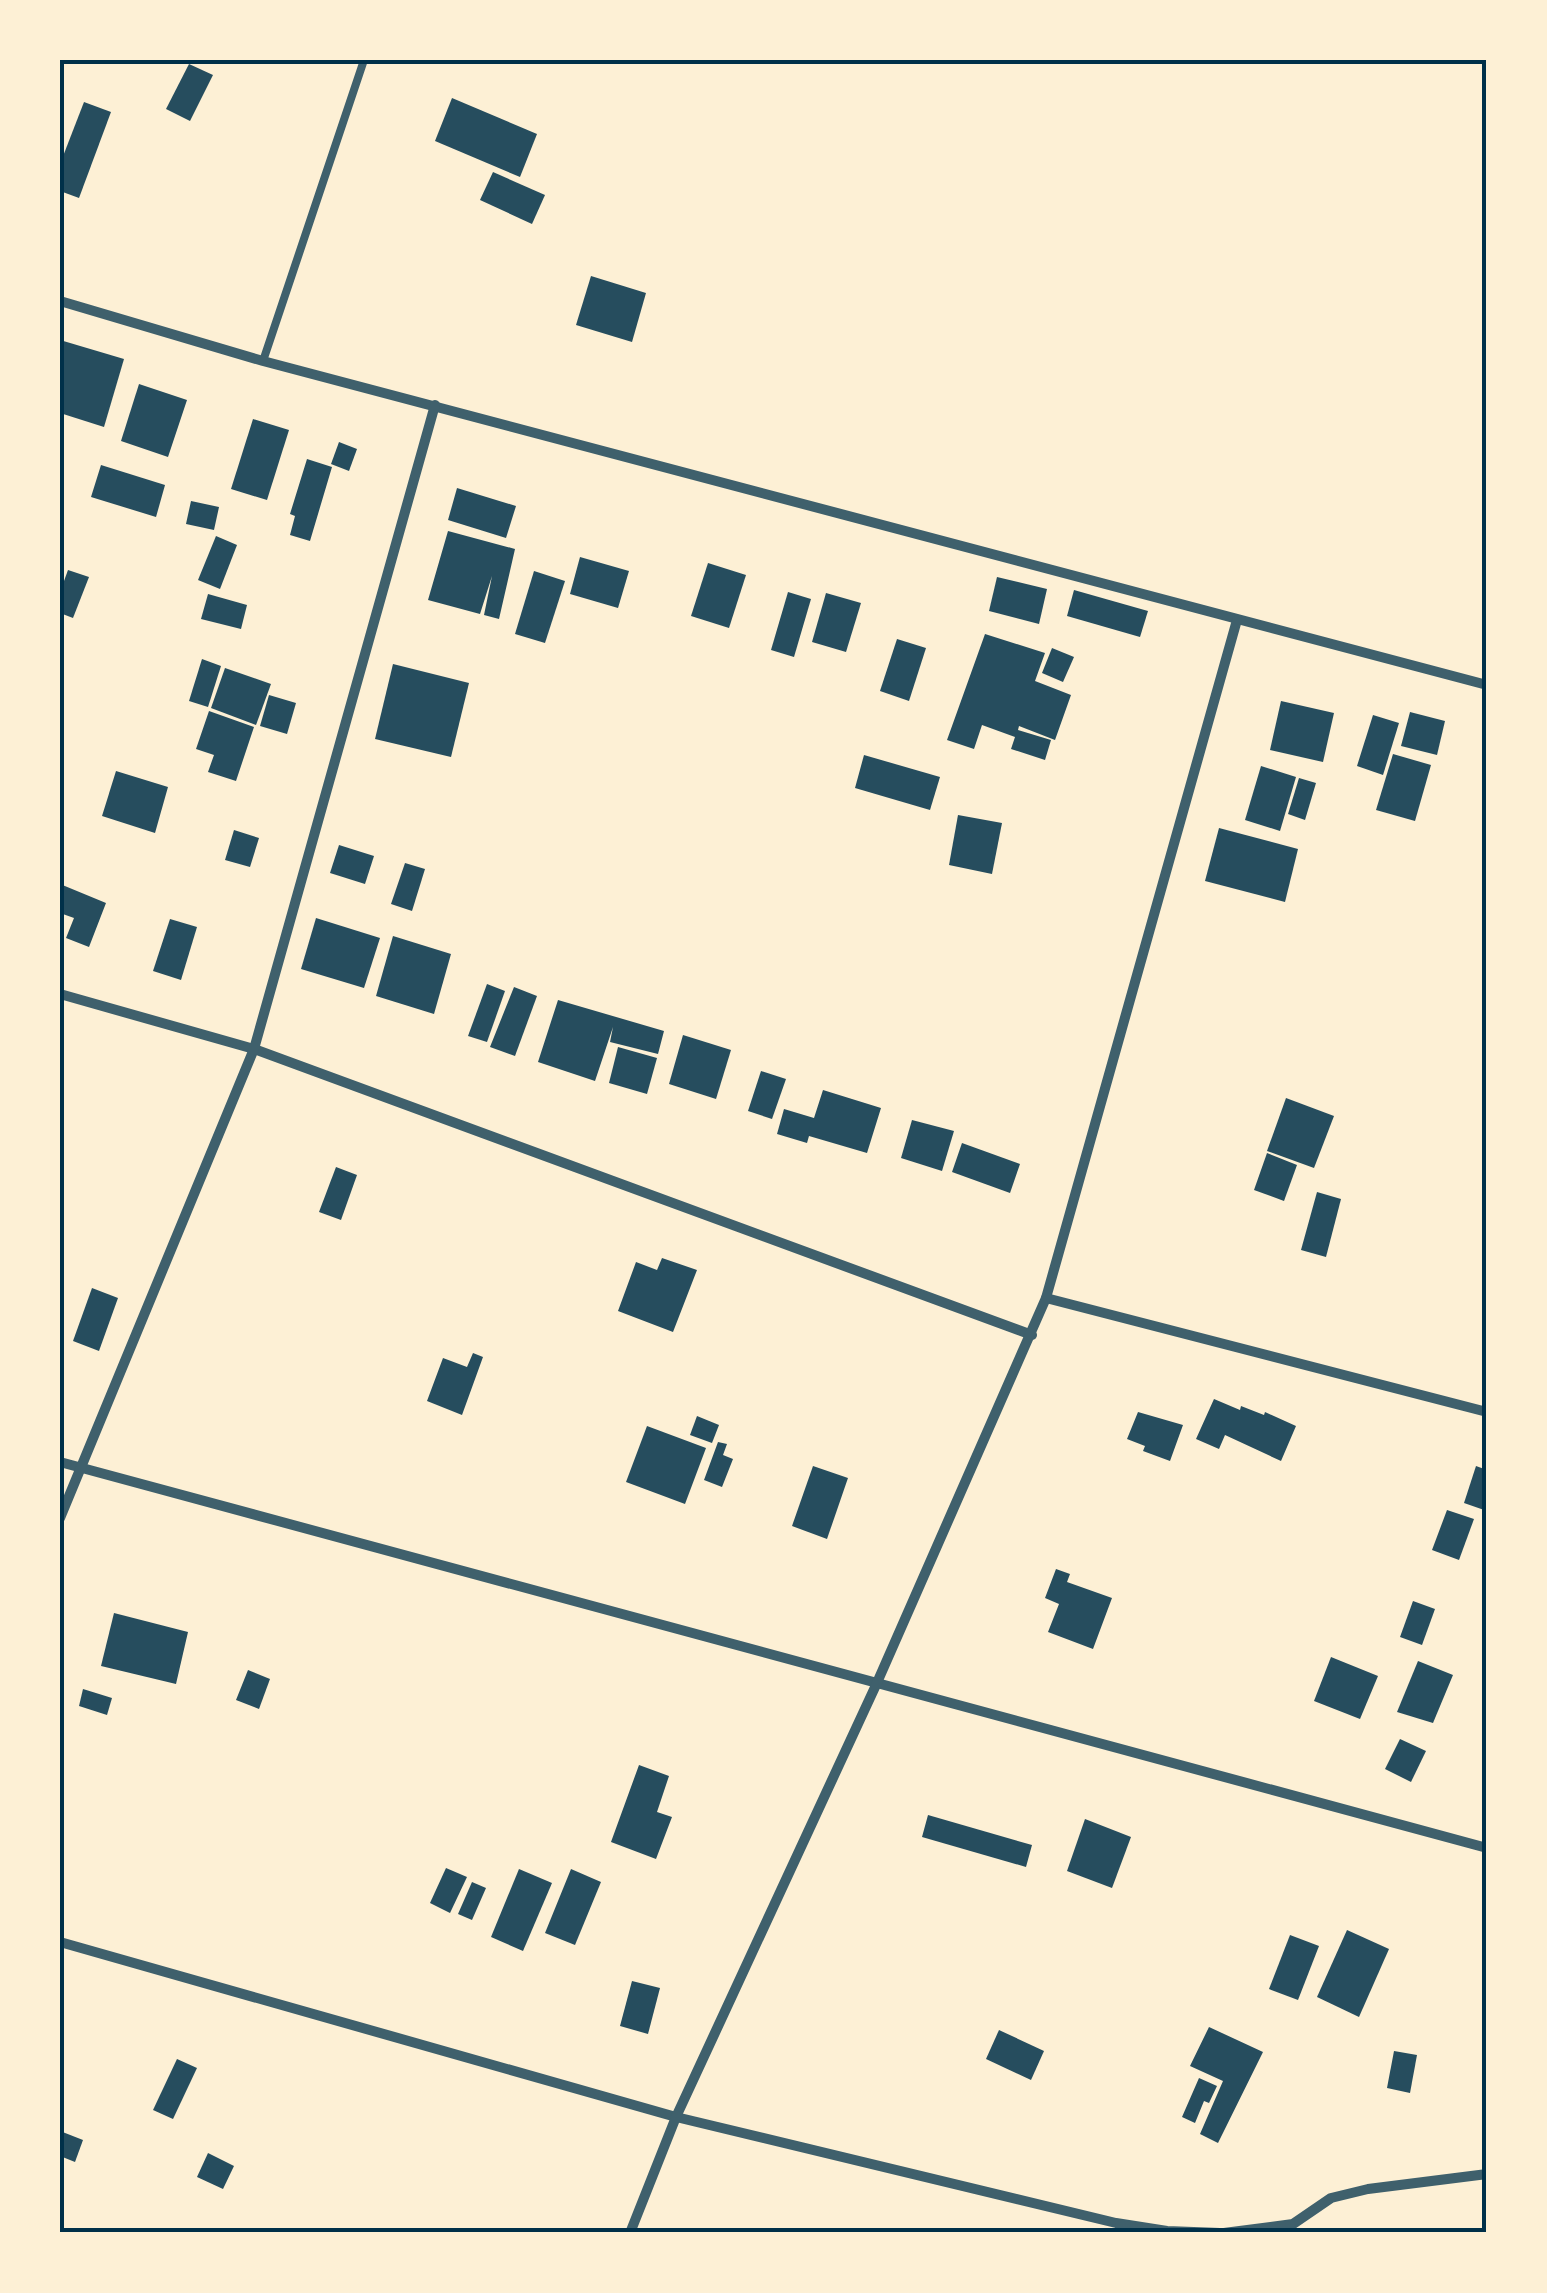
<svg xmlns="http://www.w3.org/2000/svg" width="1547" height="2293" font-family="Arial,sans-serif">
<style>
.building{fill:#264d5e}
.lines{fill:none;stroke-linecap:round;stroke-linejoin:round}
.service{stroke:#3f606c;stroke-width:8}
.minor{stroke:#3f606c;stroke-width:10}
.neatline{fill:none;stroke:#003049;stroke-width:4}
</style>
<rect width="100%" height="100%" fill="#fdf0d5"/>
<g class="building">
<polygon points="189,64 213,75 190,121 166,109"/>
<polygon points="452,98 537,134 520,177 435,141"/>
<polygon points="84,102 111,112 79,198 60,191 60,164"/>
<polygon points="493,172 545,195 532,224 480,200"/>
<polygon points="591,276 646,293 632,342 576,325"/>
<polygon points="60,340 124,359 104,427 60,413"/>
<polygon points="139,384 187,400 168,457 121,441"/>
<polygon points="253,419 289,430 267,500 231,489"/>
<polygon points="339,442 357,449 349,471 331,464"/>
<polygon points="307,459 332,467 310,541 290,535 295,516 290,514"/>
<polygon points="101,465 165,485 156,517 91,497"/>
<polygon points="457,488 516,506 506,538 448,520"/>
<polygon points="191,501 219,507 214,530 186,524"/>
<polygon points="448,531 515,549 499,619 484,615 492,576 480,614 428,600"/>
<polygon points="216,536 237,545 220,589 198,580"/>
<polygon points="580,557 629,571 618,608 570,594"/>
<polygon points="708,563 746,575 729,628 691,616"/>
<polygon points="68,570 89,577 73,618 60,613 60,592"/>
<polygon points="534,571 565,581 545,643 515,634"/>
<polygon points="997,577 1047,589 1039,624 989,611"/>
<polygon points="1074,590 1148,611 1140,637 1067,616"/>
<polygon points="788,592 811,599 794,657 771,650"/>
<polygon points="826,593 861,603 846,652 812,642"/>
<polygon points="208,594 247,605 241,629 201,619"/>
<polygon points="985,634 1045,653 1035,681 1071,695 1055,740 1019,726 1018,730 1051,740 1045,760 1011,749 1015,737 982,725 974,749 947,740"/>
<polygon points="897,639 926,648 909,701 880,691"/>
<polygon points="1052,648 1074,657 1063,682 1042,673"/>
<polygon points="202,659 221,666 208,707 189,701"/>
<polygon points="393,664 469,683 451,757 375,739"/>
<polygon points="225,668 271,684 256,725 211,708"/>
<polygon points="269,695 296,703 287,734 260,726"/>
<polygon points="1281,701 1334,713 1323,762 1270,750"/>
<polygon points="209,711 254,727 236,781 208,772 214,755 196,749"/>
<polygon points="1410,712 1445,721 1437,755 1401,746"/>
<polygon points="1373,715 1399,723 1383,775 1357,766"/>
<polygon points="1393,754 1431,765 1415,821 1376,810"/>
<polygon points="864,755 940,777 930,810 855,788"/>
<polygon points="1261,766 1296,777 1280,831 1245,820"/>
<polygon points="116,771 168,787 155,833 102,816"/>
<polygon points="1299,778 1316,783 1305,820 1288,814"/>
<polygon points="958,815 1002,823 992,874 949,865"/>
<polygon points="1219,828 1298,849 1285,902 1205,881"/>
<polygon points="234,830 259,838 250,867 225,860"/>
<polygon points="339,845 374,856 365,884 330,873"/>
<polygon points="405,863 425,869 412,911 391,904"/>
<polygon points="60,884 106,903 89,947 66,938 74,918 60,913"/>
<polygon points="316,918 380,938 364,988 301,969"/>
<polygon points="170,919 197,927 181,980 153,971"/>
<polygon points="393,936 451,954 434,1014 376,996"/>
<polygon points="487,984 505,991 487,1042 468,1036"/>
<polygon points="514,987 537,996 515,1056 490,1047"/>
<polygon points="558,1000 664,1031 658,1054 610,1042 613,1027 595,1081 538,1062"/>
<polygon points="683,1035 731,1050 716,1099 669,1084"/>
<polygon points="618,1047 657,1058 647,1094 609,1083"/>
<polygon points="761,1071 786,1079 772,1119 748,1111"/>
<polygon points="823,1090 881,1108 867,1153 809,1136 807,1143 777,1134 784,1109 814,1118"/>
<polygon points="1286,1098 1334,1116 1314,1168 1267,1151"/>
<polygon points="912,1120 954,1131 942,1171 901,1158"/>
<polygon points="962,1143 1020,1164 1010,1193 952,1172"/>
<polygon points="1267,1153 1297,1165 1284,1201 1254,1190"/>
<polygon points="336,1167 357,1175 341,1220 319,1212"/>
<polygon points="1317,1192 1341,1199 1326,1257 1301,1250"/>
<polygon points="662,1258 697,1270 673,1332 618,1311 636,1262 657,1270"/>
<polygon points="92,1288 118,1298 99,1351 73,1341"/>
<polygon points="473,1353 483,1357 462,1415 427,1401 443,1358 467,1367"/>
<polygon points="1214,1399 1240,1410 1241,1406 1264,1415 1265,1412 1296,1426 1281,1461 1225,1435 1219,1449 1196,1439"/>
<polygon points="1138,1412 1183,1425 1170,1461 1143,1451 1145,1446 1127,1439"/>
<polygon points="697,1416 719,1425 712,1443 690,1435"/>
<polygon points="647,1426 706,1448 685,1504 626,1482"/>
<polygon points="718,1442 727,1444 723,1455 733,1459 722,1487 704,1480"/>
<polygon points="813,1466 848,1478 827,1539 792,1526"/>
<polygon points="1476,1466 1487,1470 1487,1511 1464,1503"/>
<polygon points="1447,1510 1474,1519 1459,1560 1432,1550"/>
<polygon points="1056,1569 1070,1574 1067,1582 1112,1598 1093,1649 1048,1632 1059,1604 1045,1598"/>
<polygon points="1413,1601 1435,1609 1422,1645 1400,1637"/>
<polygon points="114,1613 188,1632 176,1684 101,1666"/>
<polygon points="1331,1657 1378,1676 1360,1719 1314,1701"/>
<polygon points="1418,1661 1453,1675 1433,1723 1397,1712"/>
<polygon points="248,1670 270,1679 259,1709 236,1700"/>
<polygon points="83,1689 112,1698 107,1715 79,1706"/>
<polygon points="1400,1739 1426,1751 1411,1782 1385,1769"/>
<polygon points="639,1765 669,1776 657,1812 672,1817 656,1859 611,1842"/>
<polygon points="928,1815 1032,1845 1026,1867 922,1837"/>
<polygon points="1085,1819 1131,1837 1112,1888 1067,1871"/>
<polygon points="446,1868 467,1877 450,1913 430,1903"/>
<polygon points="519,1869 552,1883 523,1951 491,1937"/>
<polygon points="571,1869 601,1882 575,1945 545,1933"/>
<polygon points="472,1882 486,1888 472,1920 458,1914"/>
<polygon points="1347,1930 1389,1949 1359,2017 1317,1997"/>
<polygon points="1290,1935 1319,1946 1298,2000 1269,1989"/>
<polygon points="632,1981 660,1988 648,2034 620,2026"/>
<polygon points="1209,2027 1263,2052 1218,2143 1200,2134 1223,2081 1190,2066"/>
<polygon points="999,2030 1044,2051 1031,2080 986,2059"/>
<polygon points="1394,2051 1417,2055 1410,2093 1387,2088"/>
<polygon points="177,2059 197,2068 173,2119 153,2110"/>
<polygon points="1199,2078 1217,2086 1209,2103 1204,2101 1195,2123 1182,2117"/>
<polygon points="60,2131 83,2140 75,2162 60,2156"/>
<polygon points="208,2153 234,2166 223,2189 197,2177"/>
</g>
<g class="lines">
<polyline class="service" points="263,361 364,60"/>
<g class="minor">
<polyline points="60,301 263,361 1487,685"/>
<polyline points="60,994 254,1049 1032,1335"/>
<polyline points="1046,1298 1487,1412"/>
<polyline points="60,1462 1487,1848"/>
<polyline points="60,1518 254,1049 435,405"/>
<polyline points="60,1942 676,2117 1116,2223 1167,2231 1220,2233"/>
<polyline points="630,2233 676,2117 876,1685 1046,1298 1237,620"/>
<polyline points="1224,2233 1293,2224 1331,2198 1368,2189 1487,2174"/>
</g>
</g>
<rect width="1547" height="2293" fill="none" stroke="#fdf0d5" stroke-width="125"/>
<rect x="62" y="62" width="1422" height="2168" class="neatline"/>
</svg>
